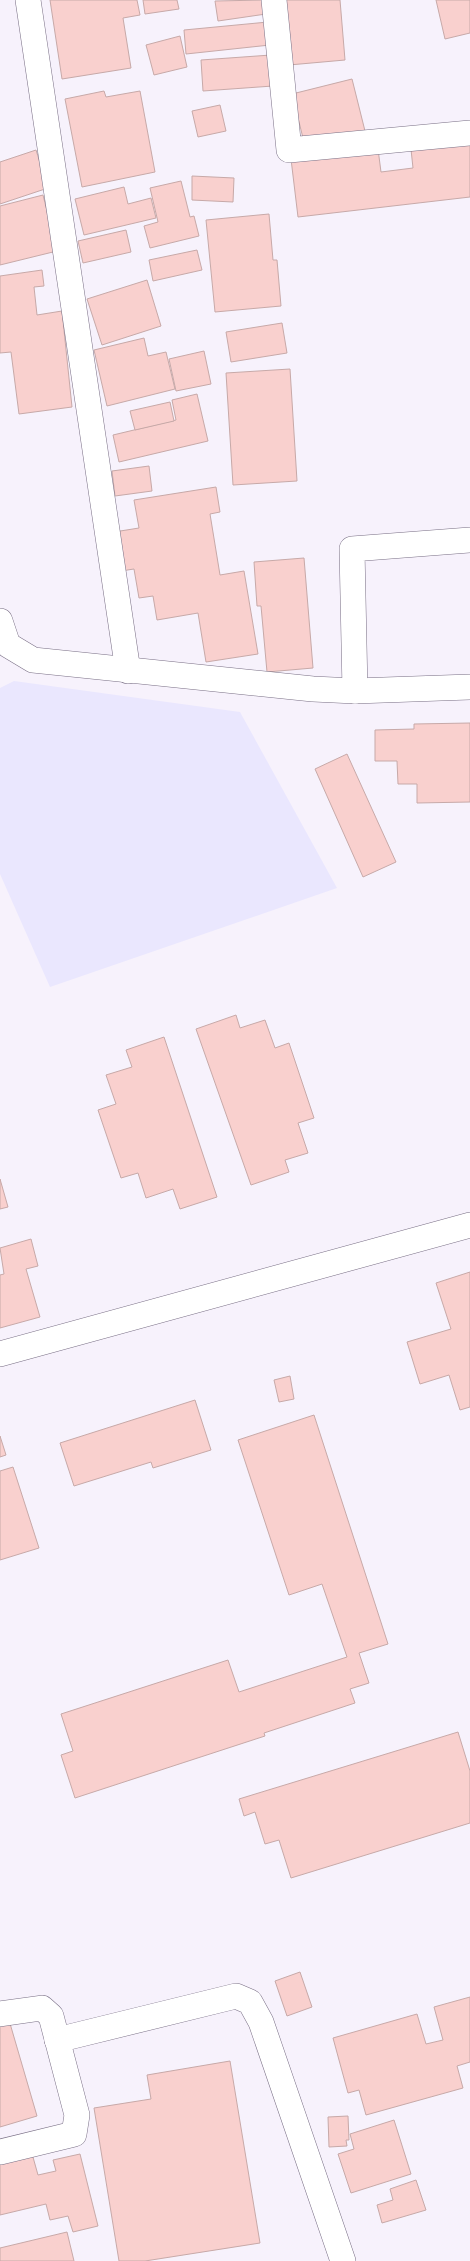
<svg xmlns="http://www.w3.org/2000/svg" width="470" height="2261" font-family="'Noto Sans',sans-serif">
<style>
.education{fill:#eae7fe}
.building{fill:#f9d0ce;stroke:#c7a9a8}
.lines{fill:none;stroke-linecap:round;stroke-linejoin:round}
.street-casing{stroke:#796f85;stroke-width:26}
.street{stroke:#fff;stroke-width:25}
</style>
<rect width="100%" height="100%" fill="#f7f2fc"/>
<polygon class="education" points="14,681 240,712 337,888 50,987 0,874 0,688"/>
<g class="building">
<polygon points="50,0 137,0 140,15 123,18 131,68 62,79"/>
<polygon points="143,0 177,0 179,9 145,14"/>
<polygon points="264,0 266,14 218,21 215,1"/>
<polygon points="284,0 340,0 345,60 289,65"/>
<polygon points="436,0 470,0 470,33 445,39"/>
<polygon points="268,22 270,45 186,54 184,30"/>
<polygon points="180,36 187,67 154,75 146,45"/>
<polygon points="271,55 273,86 203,91 201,60"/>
<polygon points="352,79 365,131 305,146 292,94"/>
<polygon points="104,91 106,97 140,91 155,172 82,187 65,99"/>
<polygon points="220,105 226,131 198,137 192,111"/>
<polygon points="410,140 470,140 470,197 298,217 291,159 378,149 381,172 413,168"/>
<polygon points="36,150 48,188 0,204 0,162"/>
<polygon points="192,176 234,178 233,202 192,200"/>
<polygon points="181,181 190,217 194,216 199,236 150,248 144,226 158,222 150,188"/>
<polygon points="124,187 128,204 151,198 156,218 84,235 75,199"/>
<polygon points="43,195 57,251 0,265 0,206"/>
<polygon points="269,214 273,260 277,260 281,306 215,312 206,220"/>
<polygon points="126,230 131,252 83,263 78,241"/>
<polygon points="197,250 202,270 153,281 149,260"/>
<polygon points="42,270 44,286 34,287 37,315 62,311 72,407 19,414 11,352 0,353 0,276"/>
<polygon points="147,280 161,326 102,345 87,299"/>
<polygon points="282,323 287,353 231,362 226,332"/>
<polygon points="144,338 148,356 166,352 175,389 107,406 94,350"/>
<polygon points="204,351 211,384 176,391 169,359"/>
<polygon points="290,369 297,481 233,485 226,373"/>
<polygon points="197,394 208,441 119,462 113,435 176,420 172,400"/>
<polygon points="170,402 174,421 135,430 130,411"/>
<polygon points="149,466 152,491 115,496 112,471"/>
<polygon points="216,487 220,512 210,514 220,575 244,571 258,654 206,662 198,613 157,620 153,596 139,598 134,569 121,571 114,532 139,528 134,500"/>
<polygon points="304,558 313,668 267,672 261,606 257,606 254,562"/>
<polygon points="470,723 470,802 417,803 417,784 398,784 397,761 375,761 375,730 414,729 414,724"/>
<polygon points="347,754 396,862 363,877 315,769"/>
<polygon points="236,1015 240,1028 265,1020 275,1048 289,1043 314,1118 298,1123 308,1153 285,1160 289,1172 251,1185 196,1029"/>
<polygon points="164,1037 217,1197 180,1209 173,1189 146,1198 138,1173 121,1178 98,1110 116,1104 106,1075 132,1067 126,1050"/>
<polygon points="0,1179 8,1207 0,1209"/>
<polygon points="31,1239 38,1266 26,1269 40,1317 0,1328 0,1275 4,1274 0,1248"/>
<polygon points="470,1272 470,1407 460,1410 449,1375 420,1384 407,1342 451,1329 436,1283"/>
<polygon points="290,1376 294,1399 279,1402 274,1380"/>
<polygon points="195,1400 211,1450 153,1468 151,1462 74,1486 60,1443"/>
<polygon points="314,1415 388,1644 359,1653 369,1683 350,1689 355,1703 264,1733 265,1736 75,1798 61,1755 73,1751 61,1714 228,1660 239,1692 347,1657 322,1584 289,1595 238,1440"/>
<polygon points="0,1436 6,1455 0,1457"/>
<polygon points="13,1467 39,1548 0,1560 0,1471"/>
<polygon points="458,1732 470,1771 470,1823 291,1878 279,1840 265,1844 255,1812 244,1816 239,1799"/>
<polygon points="300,1972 312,2007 287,2016 275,1981"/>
<polygon points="470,1997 470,2062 457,2066 463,2088 366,2115 359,2090 348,2093 333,2038 417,2014 426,2044 443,2040 434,2007"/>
<polygon points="9,2020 37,2116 0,2127 0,2022"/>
<polygon points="230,2061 260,2243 145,2261 119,2261 94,2108 151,2099 147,2075"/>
<polygon points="348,2116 349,2140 346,2140 347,2146 329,2147 328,2117"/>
<polygon points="394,2120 411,2174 351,2193 338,2154 354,2149 350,2134"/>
<polygon points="31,2150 38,2175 56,2171 53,2160 80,2154 98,2226 73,2232 68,2216 50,2220 46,2204 0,2215 0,2157"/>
<polygon points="416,2180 426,2210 382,2223 377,2205 393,2200 390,2189"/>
<polygon points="67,2232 74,2261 0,2261 0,2248"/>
</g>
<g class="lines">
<g class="street-casing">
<g id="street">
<polyline points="28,0 128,671"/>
<polyline points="274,0 289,150 470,133"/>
<polyline points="0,621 8,645 33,660 313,689 355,691 470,687"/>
<polyline points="355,691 352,549 470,540"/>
<polyline points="0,1354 470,1225"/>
<polyline points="0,2014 42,2008 51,2016 77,2115 74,2134 0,2152"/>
<polyline points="57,2040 236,1996 250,2002 261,2022 343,2261"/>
</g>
</g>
<use href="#street" class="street"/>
</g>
</svg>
